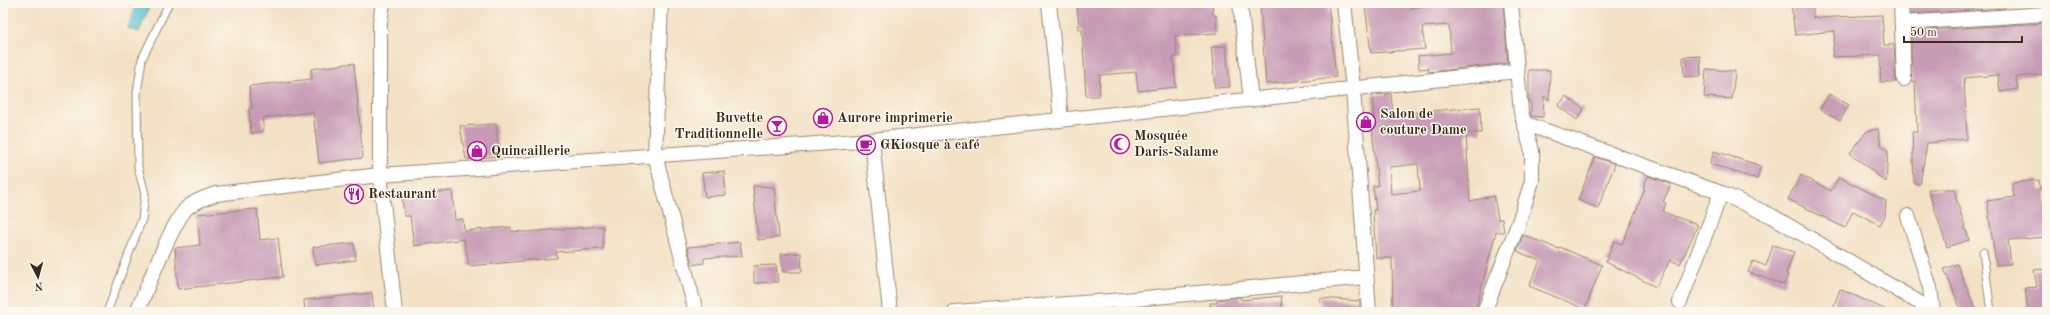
<svg xmlns="http://www.w3.org/2000/svg" width="2050" height="315" font-family="'Old Standard TT',serif">
<style>
.water{fill:#57c1d2;stroke:#497678}
.building{fill:#c89bb6;fill-rule:evenodd}
.lines{fill:none;stroke-linecap:round;stroke-linejoin:round}
.lane-casing{stroke:#978672;stroke-width:9}
.street-casing{stroke:#978672;stroke-width:16}
.lane{stroke:#fff;stroke-width:7}
.street{stroke:#fff;stroke-width:14}
.labels{text-anchor:middle;dominant-baseline:central;stroke-width:3;stroke-linejoin:round;paint-order:stroke}
.poi-label{font-size:14px;font-weight:bold;fill:#3b2a1e;stroke:#fbf7ec;text-anchor:start}
</style>
<rect width="100%" height="100%" fill="#fbf7ec"/>
<filter id="ink" filterUnits="userSpaceOnUse"><feTurbulence type="fractalNoise" baseFrequency=".025" numOctaves="2"/><feDisplacementMap in="SourceGraphic" scale="8" xChannelSelector="R" yChannelSelector="G"/><feConvolveMatrix kernelMatrix="1 2 1 2 8 2 1 2 1" color-interpolation-filters="sRGB"/></filter>
<filter id="wash" filterUnits="userSpaceOnUse"><feTurbulence type="fractalNoise" baseFrequency=".012" numOctaves="4" result="noise"/><feDisplacementMap in="SourceGraphic" scale="16" xChannelSelector="R" yChannelSelector="G"/><feGaussianBlur stdDeviation="0.9" result="paint"/><feColorMatrix in="noise" values="0 0 0 0 0 0 0 0 0 0 0 0 0 0 0 0 0 1.4 0 .05"/><feComposite in="paint" operator="in"/></filter>
<g filter="url(#wash)">
<rect width="100%" height="100%" fill="#f3e1c5"/>
<polygon class="water" points="137,3 151,3 139,32 128,28"/>
<g id="blocks">
<g class="building">
<polygon points="1077,3 1212,3 1213,15 1216,15 1217,33 1175,36 1177,57 1173,58 1176,87 1138,91 1136,72 1100,75 1099,96 1086,96 1082,29 1079,29"/>
<polygon points="1260,3 1328,3 1336,77 1266,84"/>
<polygon points="1410,3 1410,8 1446,3 1503,3 1508,63 1429,72 1428,68 1419,69 1418,56 1451,53 1449,25 1422,27 1425,49 1371,53 1365,6"/>
<polygon points="1791,3 1813,3 1813,18 1882,15 1884,45 1894,45 1896,82 1880,82 1881,55 1832,57 1835,31 1795,35"/>
<polygon points="1910,3 2005,3 2005,8 1910,14"/>
<polygon points="2047,23 2047,74 2016,77 2018,89 2000,92 1998,75 1964,78 1967,139 1927,143 1920,184 1914,183 1912,132 1917,132 1915,81 1912,82 1911,31"/>
<polygon points="1226,46 1230,87 1215,88 1211,47"/>
<polygon points="1700,56 1701,76 1684,77 1683,57"/>
<polygon points="354,63 363,158 319,163 313,112 262,118 264,131 251,133 249,108 252,108 249,86 312,79 311,69"/>
<polygon points="1706,69 1735,71 1732,99 1704,97"/>
<polygon points="1529,70 1550,70 1549,100 1544,96 1543,117 1531,116 1531,103 1529,102"/>
<path d="M 1391,94 L 1393,114 L 1480,107 L 1481,133 L 1466,133 L 1470,201 L 1494,196 L 1498,219 L 1502,219 L 1504,232 L 1496,232 L 1475,312 L 1393,312 L 1392,258 L 1376,258 L 1373,210 L 1376,210 L 1373,186 L 1378,186 L 1371,119 L 1374,119 L 1372,95 ZM 1418,164 L 1420,191 L 1391,194 L 1389,167 Z"/>
<polygon points="1829,94 1849,105 1840,121 1820,109"/>
<polygon points="1566,96 1584,109 1577,120 1558,106"/>
<polygon points="496,124 499,156 466,159 460,126"/>
<polygon points="1878,129 1881,145 1888,151 1886,182 1850,153 1867,131"/>
<polygon points="1714,151 1761,166 1757,179 1710,164"/>
<polygon points="1595,157 1615,164 1598,208 1578,200"/>
<polygon points="724,171 726,195 705,197 702,173"/>
<polygon points="1801,175 1831,191 1839,177 1886,201 1885,216 1880,225 1853,211 1845,228 1788,199"/>
<polygon points="1648,176 1671,184 1663,202 1666,203 1663,212 1698,225 1680,264 1670,260 1656,287 1606,262 1614,241 1622,244 1645,189 1643,188"/>
<polygon points="2039,180 2040,189 2047,189 2047,237 2008,240 2011,264 1996,265 1987,201 2014,197 2012,183"/>
<polygon points="753,186 774,187 779,237 758,240"/>
<polygon points="1928,189 1955,189 1956,198 1969,240 1947,247"/>
<polygon points="452,191 455,220 463,219 464,231 511,227 511,231 525,232 603,226 603,249 556,252 557,258 469,266 464,239 414,246 410,216 404,216 402,195"/>
<polygon points="257,209 260,240 278,238 283,277 178,289 175,248 200,245 197,214"/>
<polygon points="1523,235 1559,249 1560,247 1602,265 1585,309 1529,286 1540,261 1517,251"/>
<polygon points="740,242 742,256 704,258 704,263 692,265 688,247"/>
<polygon points="354,243 356,260 315,265 313,247"/>
<polygon points="1773,245 1794,252 1786,274 1788,275 1784,285 1748,272 1753,261 1766,266"/>
<polygon points="801,253 802,272 783,272 781,254"/>
<polygon points="1957,264 1977,312 1962,312 1944,269"/>
<polygon points="776,265 778,282 754,283 754,266"/>
<polygon points="2047,269 2047,305 2042,312 2028,312 2025,288 2037,287 2034,270"/>
<polygon points="1840,289 1891,312 1844,312 1833,308"/>
<polygon points="372,293 374,312 305,312 304,300"/>
<polygon points="1281,296 1282,312 1211,312 1210,303 1217,303 1217,300 1240,297 1241,300"/>
<polygon points="1320,298 1360,301 1360,312 1321,312"/>
</g>
</g>
</g>
<g filter="url(#ink)">
<use href="#blocks" fill-opacity="0" stroke="#978672" stroke-width="1"/>
<g class="lines">
<g class="lane-casing">
<g id="lane">
<polyline points="1983,252 1991,312"/>
<polyline points="107,312 142,219 145,194 138,167 137,93 142,59 169,3"/>
</g>
</g>
<g class="street-casing">
<g id="street">
<polyline points="383,3 380,23 380,175 395,312"/>
<polyline points="661,3 655,155 696,312"/>
<polyline points="1049,3 1061,119"/>
<polyline points="1240,3 1251,100"/>
<polyline points="1344,3 1353,89 1369,312"/>
<polyline points="1901,3 1904,79"/>
<polyline points="1902,23 2047,14"/>
<polyline points="1524,123 1721,193 1772,216 1935,312"/>
<polyline points="872,140 890,312"/>
<polyline points="1908,216 1930,288 1933,311"/>
<polyline points="1680,302 1721,193"/>
<path d="M 137,312 C 146,291 173,219 188,207 C 196,201 206,197 216,194 L 380,175 L 872,140 L 1517,71"/>
<polyline points="955,312 1124,300 1366,277"/>
<polyline points="1484,312 1519,222 1532,181 1532,151 1521,112 1511,3"/>
</g>
</g>
<use href="#lane" class="lane"/>
<use href="#street" class="street"/>
</g>
</g>
<defs>
<g id="shop-ring" transform="scale(1)"><circle r="9.5" fill="#fbf7ec" stroke="#b5179e" stroke-width="1.5"/><path d="M-5-2.5h2.3a2.7 3.5 0 0 1 5.4 0H5L5.5 6h-11ZM-1.5-2.5h3a1.5 2.3 0 0 0-3 0Z" fill="#b5179e"/></g>
<g id="bar-ring" transform="scale(1)"><circle r="9.5" fill="#fbf7ec" stroke="#b5179e" stroke-width="1.5"/><path d="M-6-5H6L.8 .8V4.5H3.5V6h-7V4.5H-.8V.8Z" fill="#b5179e"/></g>
<g id="mosque-ring" transform="scale(1)"><circle r="9.5" fill="#fbf7ec" stroke="#b5179e" stroke-width="1.5"/><path d="M3.5-4.9A6 6 0 1 0 3.5 4.9A5 5 0 1 1 3.5-4.9Z" fill="#b5179e"/></g>
<g id="cafe-ring" transform="scale(1)"><circle r="9.5" fill="#fbf7ec" stroke="#b5179e" stroke-width="1.5"/><path d="M-5.5-4.5H6V0H3Q3 3.5 0 3.5H-2.5Q-5.5 3.5-5.5 0ZM3-3.2v2h1.7v-2ZM-6 4.5H4V6H-6Z" fill="#b5179e"/></g>
<g id="restaurant-ring" transform="scale(1)"><circle r="9.5" fill="#fbf7ec" stroke="#b5179e" stroke-width="1.5"/><path d="M-5-6h1v4h1v-4h1v4h1v-4h1v5L-1.5 .5V6h-2V.5L-5-1ZM5-6V6H3V1.5H1.5Q1.5-4 5-6Z" fill="#b5179e"/></g>
</defs>
<g fill-rule="evenodd">
<use href="#shop-ring" x="823" y="118"/>
<use href="#shop-ring" x="1366" y="122"/>
<use href="#bar-ring" x="777" y="126"/>
<use href="#mosque-ring" x="1120" y="144"/>
<use href="#cafe-ring" x="866" y="145"/>
<use href="#shop-ring" x="477" y="151"/>
<use href="#restaurant-ring" x="354" y="194"/>
</g>
<g class="labels">
<g class="poi-label">
<text x="1380" y="114">Salon de<tspan x="1380" dy="16">couture Dame</tspan></text>
<text x="763" y="118" text-anchor="end">Buvette<tspan x="763" dy="16">Traditionnelle</tspan></text>
<text x="837" y="118">Aurore imprimerie</text>
<text x="1134" y="136">Mosquée<tspan x="1134" dy="16">Daris-Salame</tspan></text>
<text x="880" y="145">GKiosque à café</text>
<text x="491" y="151">Quincaillerie</text>
<text x="368" y="194">Restaurant</text>
</g>
</g>
<rect width="2050" height="315" fill="none" stroke="#fbf7ec" stroke-width="16"/>
<g transform="translate(38 277) rotate(174)" stroke="#fbf7ec" stroke-width="3" paint-order="stroke">
<path d="M0-3L7 15L0 10L-7 15Z" fill="#3b2a1e"/>
<text y="-6" font-size="11" font-weight="bold" text-anchor="middle" fill="#3b2a1e">N</text>
</g>
<path d="M1904 36v6h118v-6" fill="none" stroke="#3b2a1e" stroke-width="2"/>
<text x="1910" y="36" font-size="12" fill="#3b2a1e" stroke="#fbf7ec" stroke-width="3" paint-order="stroke">50 m</text>
</svg>
